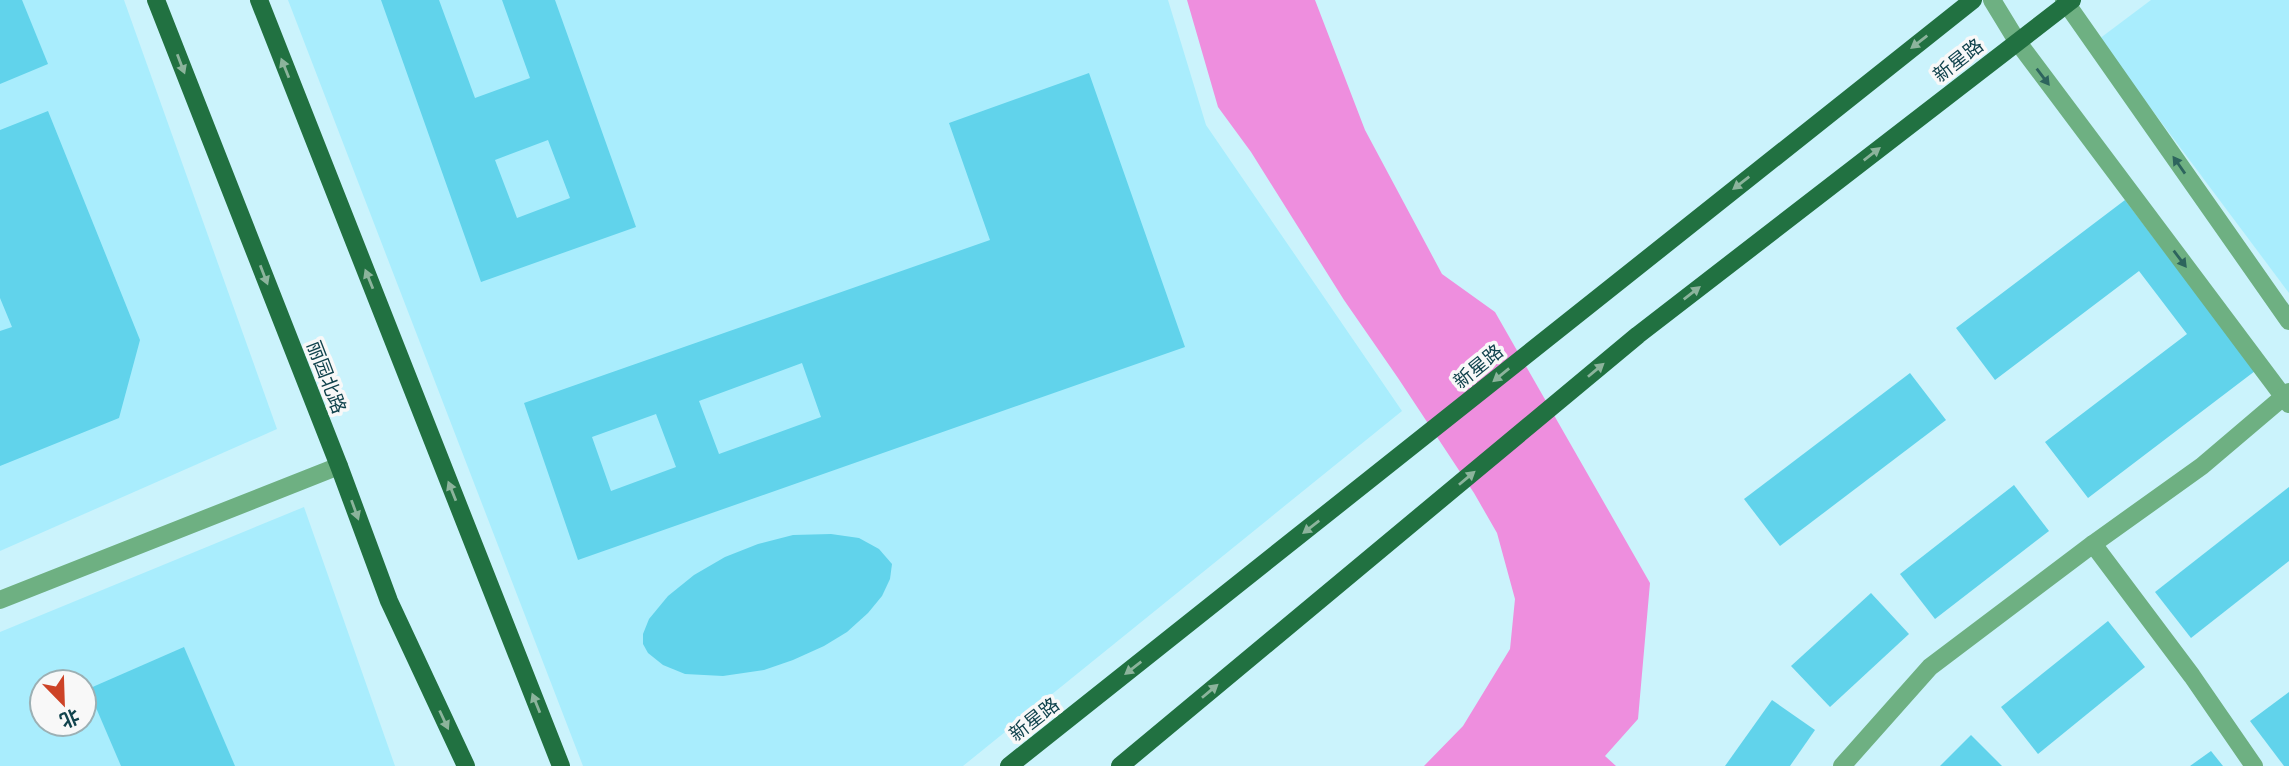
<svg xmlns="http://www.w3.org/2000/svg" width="2289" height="766" font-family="Raleway,'Noto Sans SC',sans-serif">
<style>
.built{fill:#a9edfd;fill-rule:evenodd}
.water{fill:#ee8ede}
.building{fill:#61d3eb;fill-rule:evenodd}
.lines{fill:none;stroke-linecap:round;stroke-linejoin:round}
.minor{stroke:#6eb082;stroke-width:18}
.major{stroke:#217141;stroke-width:18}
.oneway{fill:#8cb49c}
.oneway2{fill:#2d645d}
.labels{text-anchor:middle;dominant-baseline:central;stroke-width:7;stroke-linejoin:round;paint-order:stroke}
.street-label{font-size:19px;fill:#11434d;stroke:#f8f8f8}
</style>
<rect width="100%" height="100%" fill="#cbf3fc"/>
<g class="built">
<polygon points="0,0 124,0 277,429 0,551"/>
<polygon points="288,0 1168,0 1206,125 1402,411 963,766 583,766"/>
<polygon points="2151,0 2289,0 2289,293 2099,39"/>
<path d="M 304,507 L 395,766 L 0,766 L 0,632 ZM 42,682 L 84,682 L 84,724 L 42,724 Z"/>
</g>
<polygon class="water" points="1187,0 1315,0 1365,130 1442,274 1495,312 1650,583 1638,719 1605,756 1616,766 1424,766 1463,726 1510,649 1515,599 1497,533 1474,493 1398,378 1344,300 1251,152 1218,107"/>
<g class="building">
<polygon points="0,0 22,0 48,64 0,84"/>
<path d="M 381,0 L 439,0 L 475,98 L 530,78 L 502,0 L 555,0 L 636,227 L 481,282 ZM 548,140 L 570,198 L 517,218 L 495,160 Z"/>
<path d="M 1089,73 L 1185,347 L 578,560 L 524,403 L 990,240 L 949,123 ZM 802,363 L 821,417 L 719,454 L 699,401 ZM 656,414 L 676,467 L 611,491 L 592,437 Z"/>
<polygon points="48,111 140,340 119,418 0,466 0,331 12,327 0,298 0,130"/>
<polygon points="2125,200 2255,371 2088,498 2045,442 2187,334 2139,271 1995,380 1956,328"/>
<polygon points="1910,373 1946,420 1780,546 1744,499"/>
<polygon points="2014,485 2049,531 1935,619 1900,574"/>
<polygon points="2289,487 2289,561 2191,638 2155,592"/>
<polygon points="831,534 859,538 879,549 892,564 890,579 882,596 868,613 847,632 824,646 793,660 764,670 723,676 685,674 663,665 648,653 643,644 643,634 649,619 668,596 694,575 725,557 758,544 793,535"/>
<polygon points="1871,593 1909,634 1830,707 1791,666"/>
<polygon points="2108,621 2145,667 2038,754 2001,707"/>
<polygon points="184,647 235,766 121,766 88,689"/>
<polygon points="2289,692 2289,766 2284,766 2250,721"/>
<polygon points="1772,700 1815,730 1790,766 1725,766"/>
<polygon points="1971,735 2002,766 1940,766"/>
<polygon points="2211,751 2223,766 2190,766"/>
</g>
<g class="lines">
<g class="minor">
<polyline points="1992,0 2017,41 2289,404"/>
<polyline points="2064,0 2289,321"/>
<polyline points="2093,544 2192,676 2254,766"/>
<polyline points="0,600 339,466"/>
<polyline points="1842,766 1930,667 2093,544 2202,466 2289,392"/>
</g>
<g class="major">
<polyline points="156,0 339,466 389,601 466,766"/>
<polyline points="259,0 561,766"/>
<path d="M 1009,766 C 1331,511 1651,254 1973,0"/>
<polyline points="1120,766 1638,335 2072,0"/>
</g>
</g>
<defs><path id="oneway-solid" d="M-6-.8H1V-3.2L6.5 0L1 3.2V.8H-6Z" transform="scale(1.75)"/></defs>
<g class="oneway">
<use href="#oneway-solid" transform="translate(1919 42) rotate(142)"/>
<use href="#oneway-solid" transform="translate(181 64) rotate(69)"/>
<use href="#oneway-solid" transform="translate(285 68) rotate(-112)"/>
<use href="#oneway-solid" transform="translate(1872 154) rotate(-38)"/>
<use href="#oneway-solid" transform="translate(1741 183) rotate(142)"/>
<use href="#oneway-solid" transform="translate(264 275) rotate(69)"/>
<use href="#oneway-solid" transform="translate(369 279) rotate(-112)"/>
<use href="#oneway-solid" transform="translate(1692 293) rotate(-38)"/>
<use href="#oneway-solid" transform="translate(1596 370) rotate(-40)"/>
<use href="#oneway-solid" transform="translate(1501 375) rotate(141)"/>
<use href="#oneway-solid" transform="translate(1467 478) rotate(-40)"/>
<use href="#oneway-solid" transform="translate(452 491) rotate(-112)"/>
<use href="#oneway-solid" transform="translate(355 510) rotate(70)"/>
<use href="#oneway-solid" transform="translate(1311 527) rotate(142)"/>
<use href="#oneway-solid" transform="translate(1133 668) rotate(142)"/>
<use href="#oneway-solid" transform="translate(1210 691) rotate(-40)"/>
<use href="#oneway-solid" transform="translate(536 703) rotate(-112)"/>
<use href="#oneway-solid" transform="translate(444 720) rotate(65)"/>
</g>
<g class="oneway2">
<use href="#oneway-solid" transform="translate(2043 77) rotate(53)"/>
<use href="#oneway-solid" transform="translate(2179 165) rotate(-125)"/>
<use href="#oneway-solid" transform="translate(2180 259) rotate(53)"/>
</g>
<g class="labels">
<g class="street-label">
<text transform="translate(1958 60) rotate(-38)">新星路</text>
<text transform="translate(1478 366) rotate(-39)">新星路</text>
<text transform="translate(327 377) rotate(69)">丽园北路</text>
<text transform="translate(1034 719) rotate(-38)">新星路</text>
</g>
</g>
<g transform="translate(63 703) rotate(157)"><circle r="33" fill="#f8f8f8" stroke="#9cb0b4" stroke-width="2"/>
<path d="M0-5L12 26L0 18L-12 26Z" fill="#cd4327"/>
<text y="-10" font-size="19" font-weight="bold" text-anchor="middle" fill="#11434d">北</text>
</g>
</svg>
